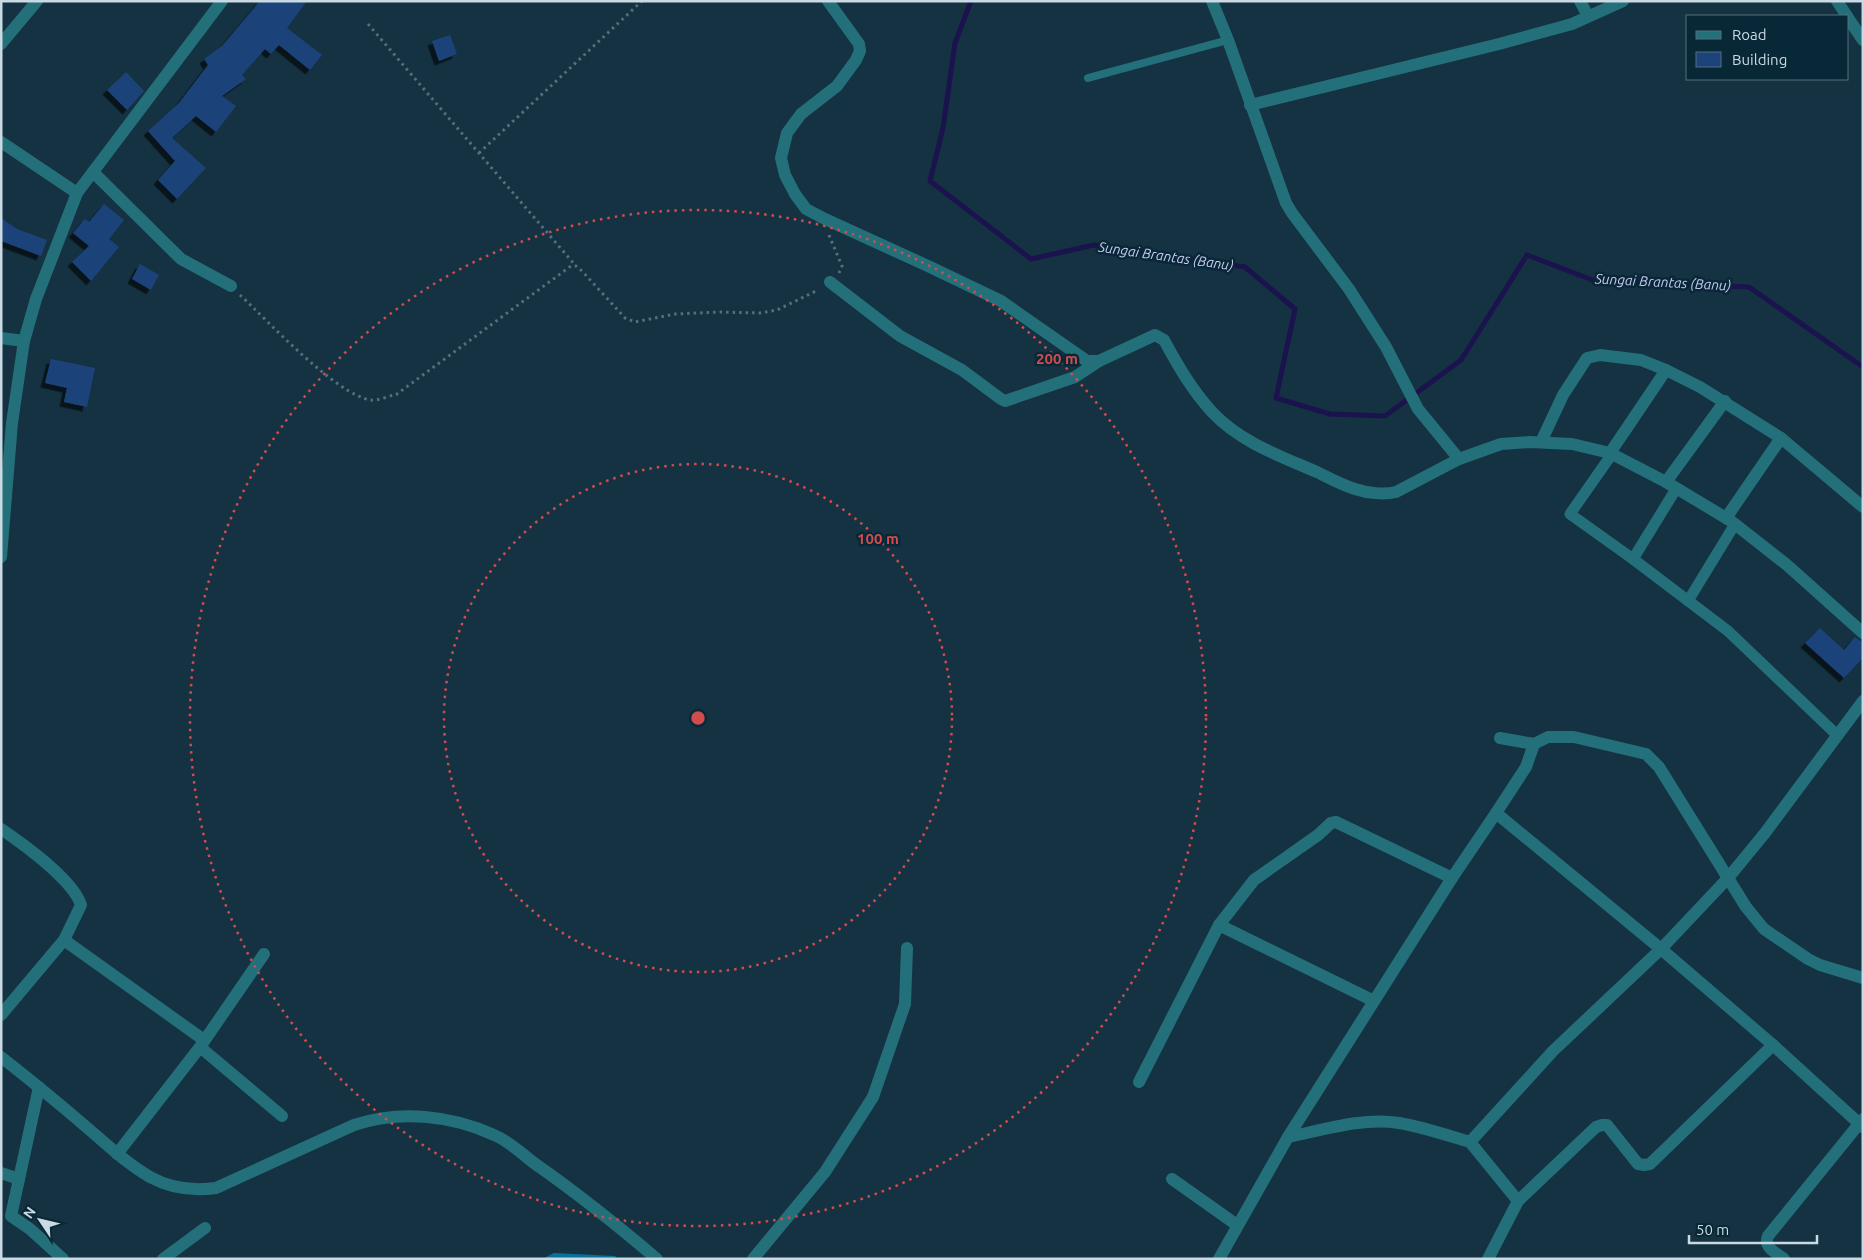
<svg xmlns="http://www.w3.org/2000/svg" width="1864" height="1260" font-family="Ubuntu,sans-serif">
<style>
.forest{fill:#097098}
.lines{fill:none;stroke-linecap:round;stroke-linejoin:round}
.stream{stroke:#1b134e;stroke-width:5}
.building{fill:#1c437a;filter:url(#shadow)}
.path{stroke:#566f7c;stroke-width:3;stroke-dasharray:2.5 4;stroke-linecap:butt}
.service{stroke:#24707a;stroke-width:8}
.pedestrian{stroke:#24707a;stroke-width:11}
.minor{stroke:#24707a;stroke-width:12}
.tertiary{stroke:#24707a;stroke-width:12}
.ring{fill:none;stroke:#d34c4d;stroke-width:2.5;stroke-dasharray:2.5 5}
.labels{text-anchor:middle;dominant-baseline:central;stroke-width:5;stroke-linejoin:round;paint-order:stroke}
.water-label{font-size:14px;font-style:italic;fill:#c8caf1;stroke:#092837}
.centre{fill:#d34c4d;stroke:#092837;stroke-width:2.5}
.ring-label{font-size:15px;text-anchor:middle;font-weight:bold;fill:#d34c4d;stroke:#092837;stroke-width:5;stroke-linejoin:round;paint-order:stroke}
</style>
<defs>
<filter id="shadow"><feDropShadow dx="-4.5" dy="4.5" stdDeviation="0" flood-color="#0009"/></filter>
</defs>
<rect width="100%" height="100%" fill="#143241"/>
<polygon class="forest" points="554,1253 615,1256 618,1259 542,1259"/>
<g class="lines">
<polyline class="stream" points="971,1 955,43 943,128 930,181 1031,259 1094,245 1245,267 1295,309 1276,398 1330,414 1385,416 1461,360 1527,255 1595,281 1749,287 1863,367"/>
</g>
<g class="building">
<polygon points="260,1 307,1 287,28 322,55 310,70 279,45 271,54 265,49 242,75 246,79 222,96 236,106 216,132 196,116 172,138 206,168 177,199 158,180 175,161 148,131 179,103 208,65 204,59 222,46"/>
<polygon points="450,35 457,54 439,61 432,41"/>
<polygon points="126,72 144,91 127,110 107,90"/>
<polygon points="104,204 124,220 109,239 119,247 91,281 72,262 89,246 73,233 85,219 89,222"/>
<polygon points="1,218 17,229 47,240 41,256 1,241"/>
<polygon points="140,264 159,275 151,290 132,279"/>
<polygon points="51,359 95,368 87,407 64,402 67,388 45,383"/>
<polygon points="1820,628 1844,650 1855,637 1863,643 1863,658 1844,678 1805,643"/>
</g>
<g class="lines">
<g class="path">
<polyline points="368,24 575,265"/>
<polyline points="479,153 642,1"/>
<polyline points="829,235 842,266 839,273"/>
<path d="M 240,295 C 267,320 336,395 371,400 C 378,401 389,396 397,394 L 571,266 L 576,266 L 582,271 L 625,318 L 635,322 L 675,314 L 720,312 L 760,313 L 777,310 L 818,290"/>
</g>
<polyline class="service" points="1088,78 1228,40"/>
<g class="pedestrian">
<polyline points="1612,454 1570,514 1633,559"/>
<polyline points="1676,489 1633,559 1728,631 1837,735"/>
<polyline points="1688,601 1735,524"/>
</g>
<g class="minor">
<path d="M 828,1 L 859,44 L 860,51 L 856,60 L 837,86 L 801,114 L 787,133 L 781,158 L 785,175 L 795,194 L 806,209 L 825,219 L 928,266 L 1001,301 L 1087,361 L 1099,361 L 1155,335 L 1164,340 C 1178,366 1192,390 1212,412 C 1240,442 1280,456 1317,472 C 1329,478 1342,485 1355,489 C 1367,493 1384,495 1396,492 L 1459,459 L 1501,444 L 1530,442 L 1572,444 L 1610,453 L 1666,482 L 1731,521 L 1787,565 L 1863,633"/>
<polyline points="1212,1 1228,40 1286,203 1292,213 1349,289 1386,347 1418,409 1459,459"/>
<polyline points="1580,1 1588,16"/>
<polyline points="1837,1 1847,16"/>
<polyline points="1848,18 1863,40"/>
<polyline points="1,44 37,1"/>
<polyline points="1250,105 1499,44 1572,24 1623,1"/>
<polyline points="1,142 77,193"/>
<polyline points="93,172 181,259 231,286"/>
<polyline points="830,282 900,336 962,370 1001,399 1005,401 1075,377 1099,361"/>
<polyline points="1,338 24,341"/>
<polyline points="1541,442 1563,395 1587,358 1600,355 1641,360 1666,370 1700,387 1781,438 1863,507"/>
<polyline points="1610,453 1666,370"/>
<polyline points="1666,482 1725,401"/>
<polyline points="1726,518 1781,438"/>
<polyline points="1,557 12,423 24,341 36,299 77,193 222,1"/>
<polyline points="1500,738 1534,744"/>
<polyline points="1496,813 1526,767 1534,744 1548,737 1574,737 1646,754 1659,767 1746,907 1764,929 1808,959 1820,965 1863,978"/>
<path d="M 1,829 C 23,844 73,880 81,905 L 64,940 L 1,1015"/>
<polyline points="64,940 204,1040"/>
<polyline points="1374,1001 1219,925 1254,880 1318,835 1331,823 1336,822 1452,878"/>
<polyline points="200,1047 282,1116"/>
<polyline points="1139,1082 1219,925"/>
<polyline points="39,1087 11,1216 30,1229 63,1259"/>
<polyline points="1288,1137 1452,878 1496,813 1661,949 1773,1045 1863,1127"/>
<polyline points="1470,1142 1518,1201"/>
<polyline points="117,1154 200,1047 264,954"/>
<polyline points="1,1173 19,1179"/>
<polyline points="1172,1179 1237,1225"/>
<polyline points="163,1259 205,1228"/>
<polyline points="753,1259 825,1172 873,1097 905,1004 907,948"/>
<path d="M 1219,1259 L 1288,1137 C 1323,1130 1363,1117 1399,1123 C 1423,1127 1446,1135 1470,1142 L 1553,1051 L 1661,949 L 1728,878 L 1765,833 L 1863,701"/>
<polyline points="1488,1259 1518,1201 1596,1127 1602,1125 1607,1125 1638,1164 1644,1165 1650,1164 1773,1045"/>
<path d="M 1784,1259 C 1775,1252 1763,1247 1768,1236 L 1863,1119"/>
</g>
<path class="tertiary" d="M 1,1057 C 29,1079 57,1102 84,1125 C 105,1143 126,1163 150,1177 C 170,1188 194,1191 216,1188 L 354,1125 C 400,1110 450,1115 494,1135 C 509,1141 521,1153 534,1163 C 577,1193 617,1225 657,1259"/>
</g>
<g class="ring">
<circle cx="698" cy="718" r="254"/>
<circle cx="698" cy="718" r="508"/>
</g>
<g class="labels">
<g class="water-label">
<text transform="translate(1166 256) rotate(8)">Sungai Brantas (Banu)</text>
<text transform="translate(1663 282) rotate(3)">Sungai Brantas (Banu)</text>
</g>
</g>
<circle cx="698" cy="718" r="8" class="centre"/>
<g class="ring-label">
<text x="1057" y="364">200 m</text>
<text x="878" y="544">100 m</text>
</g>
<rect width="1864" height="1260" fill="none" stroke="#c9dae3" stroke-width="5"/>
<rect x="1686" y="15" width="162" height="65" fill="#092837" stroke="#566f7c"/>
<rect x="1696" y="31" width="25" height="8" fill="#24707a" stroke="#566f7c"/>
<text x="1732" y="40" font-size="15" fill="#c9dae3">Road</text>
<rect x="1696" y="52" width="25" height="15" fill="#1c437a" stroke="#566f7c"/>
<text x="1732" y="65" font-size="15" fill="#c9dae3">Building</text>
<g transform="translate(40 1220) rotate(305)" stroke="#092837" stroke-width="4" paint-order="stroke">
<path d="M0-4L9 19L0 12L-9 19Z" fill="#c9dae3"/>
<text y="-8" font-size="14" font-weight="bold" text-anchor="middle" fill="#c9dae3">N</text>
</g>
<path d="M1689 1235v8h128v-8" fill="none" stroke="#c9dae3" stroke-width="2.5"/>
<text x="1696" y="1235" font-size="15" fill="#c9dae3" stroke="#092837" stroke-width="4" paint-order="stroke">50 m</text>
</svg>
